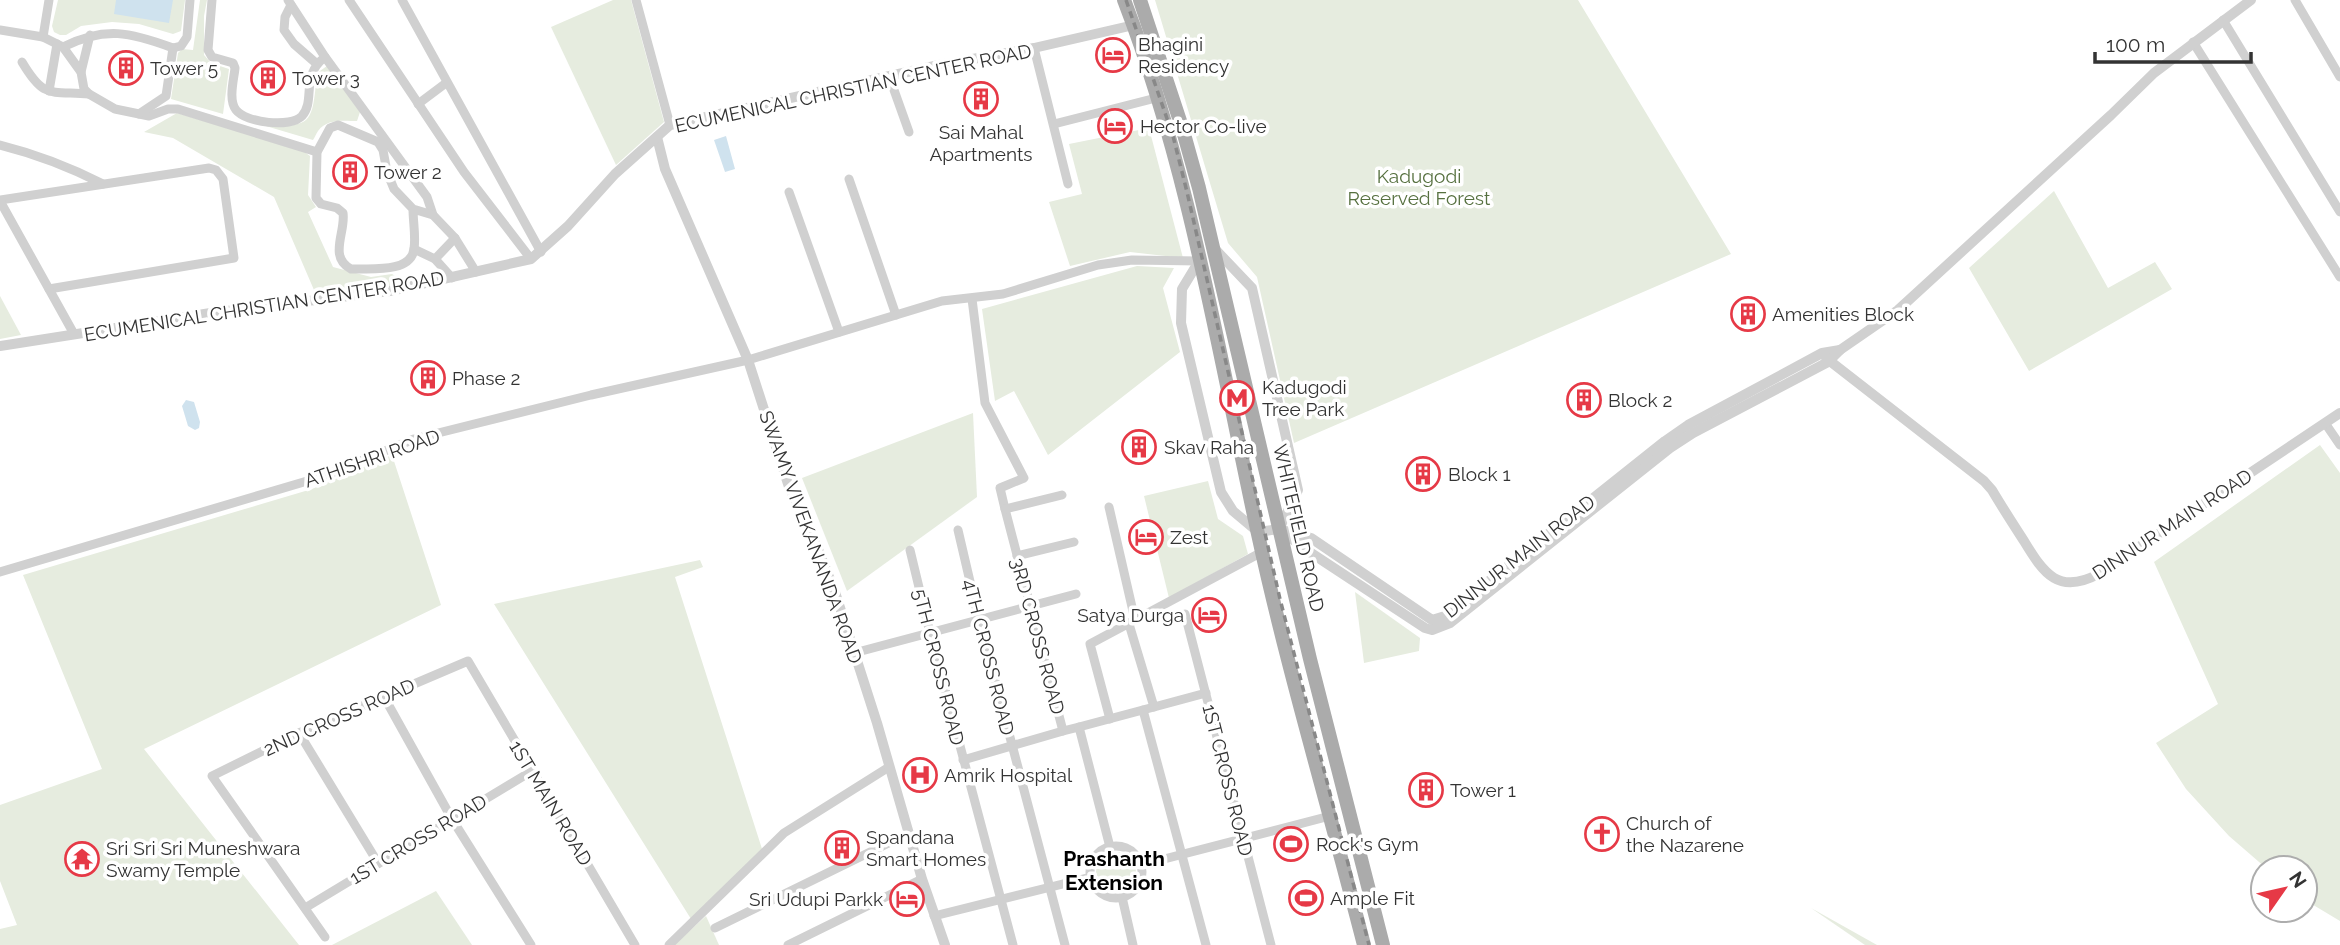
<svg xmlns="http://www.w3.org/2000/svg" width="2340" height="945" font-family="Raleway,sans-serif">
<style>
.green{fill:#e6ecdf}
.water{fill:#cfe2ee}
.lines{fill:none;stroke-linecap:round;stroke-linejoin:round}
.minor{stroke:#d0d0d0;stroke-width:9}
.tertiary{stroke:#d0d0d0;stroke-width:10}
.primary{stroke:#ababab;stroke-width:14}
.rail{stroke:#888;stroke-width:3.5;stroke-dasharray:7 5;stroke-linecap:butt}
.labels{text-anchor:middle;dominant-baseline:central;stroke-width:7;stroke-linejoin:round;paint-order:stroke}
.poi-label{font-size:19px;fill:#333;stroke:#fff;text-anchor:start}
.street-label{font-size:19px;fill:#333;stroke:#fff}
.park-label{font-size:19px;fill:#56703f;stroke:#fff}
.neighbourhood-label{font-size:21px;font-weight:bold;fill:#000;stroke:#fff}
</style>
<rect width="100%" height="100%" fill="#fff"/>
<g class="green">
<polygon points="58,0 185,0 181,31 173,34 139,24 112,22 81,26 66,35 60,35 54,32 52,26"/>
<polygon points="200,0 207,0 204,16 204,55 211,63 229,69 223,114 171,99 178,53 182,49 193,50"/>
<polygon points="613,0 631,0 664,122 616,165 551,27"/>
<polygon points="1155,0 1578,0 1731,254 1294,443 1257,277 1228,243"/>
<path d="M 327,66 L 360,112 L 357,121 C 345,121 327,118 318,131 C 316,134 315,137 313,140 L 259,124 C 313,128 312,125 317,73 Z"/>
<polygon points="177,113 302,150 310,156 308,195 316,207 308,212 333,267 371,277 392,274 397,277 401,284 317,297 274,197 173,138 144,132"/>
<polygon points="1149,128 1183,258 1130,252 1070,266 1049,202 1082,194 1069,144"/>
<polygon points="2054,191 2108,288 2155,262 2172,289 2029,371 1969,268"/>
<polygon points="1137,266 1174,268 1163,288 1180,352 1048,455 1014,391 995,401 982,309"/>
<polygon points="0,296 21,335 0,339"/>
<polygon points="973,413 977,497 847,591 802,478"/>
<polygon points="2320,445 2340,473 2340,921 2305,900 2305,868 2266,868 2229,836 2186,789 2156,743 2218,704 2154,562"/>
<polygon points="392,455 441,605 144,749 299,945 0,945 0,929 17,925 0,881 0,805 102,769 23,575 312,489"/>
<polygon points="1208,481 1218,519 1243,536 1248,554 1169,598 1144,496"/>
<polygon points="700,560 703,567 675,577 763,852 691,919 494,604"/>
<polygon points="1355,592 1420,638 1419,651 1364,663"/>
<circle cx="1116" cy="872" r="20"/>
<polygon points="436,891 472,945 332,945"/>
<polygon points="1811,908 1877,945 1865,945"/>
<polygon points="706,916 719,945 674,945"/>
</g>
<g class="water">
<polygon points="116,0 173,0 169,23 114,14"/>
<polygon points="726,136 735,169 725,172 714,140"/>
<polygon points="186,400 194,402 200,422 199,428 195,430 188,426 182,406"/>
</g>
<g class="lines">
<g class="minor">
<path d="M 212,0 L 208,50 L 212,57 L 233,63 L 235,68 C 234,79 228,100 236,110 C 246,123 291,128 302,116 C 316,100 300,76 325,57"/>
<polyline points="288,0 325,57 427,197 433,215"/>
<polyline points="349,0 464,172 531,259"/>
<polyline points="402,0 541,252"/>
<polyline points="636,0 670,125"/>
<polyline points="2295,0 2340,77"/>
<polyline points="291,5 285,17 284,30 294,44 317,64"/>
<polyline points="2223,20 2340,212"/>
<polyline points="0,30 43,37 63,47 81,72 84,89 89,94 115,109 149,116 168,109 178,109 317,152"/>
<polyline points="43,37 49,0"/>
<polyline points="2193,42 2340,277"/>
<path d="M 63,47 C 105,26 130,32 173,48 L 181,46 L 187,37 L 190,0"/>
<polyline points="1034,48 1068,184"/>
<path d="M 22,62 C 44,99 49,91 89,94"/>
<polyline points="81,72 90,35"/>
<polyline points="889,76 909,132"/>
<polyline points="49,91 57,44"/>
<polyline points="418,104 446,83"/>
<polyline points="139,114 166,96 173,48"/>
<polyline points="1054,124 1156,98"/>
<path d="M 0,145 C 36,154 70,167 103,184"/>
<polyline points="849,179 896,315"/>
<polyline points="789,192 839,332"/>
<polyline points="0,200 209,168 216,170 223,179 234,258 49,289"/>
<polyline points="0,201 74,334"/>
<path d="M 413,209 C 413,222 416,236 414,249 C 411,274 368,268 351,269 C 328,257 346,232 343,213 L 337,208 L 321,204 L 316,198 L 317,152 L 330,128 L 338,125 L 378,142 L 383,150 L 387,172 L 394,189 L 413,209 L 433,215 L 455,238 L 476,272"/>
<polyline points="414,249 435,259 452,278"/>
<polyline points="435,259 455,238"/>
<polyline points="972,299 985,403 1024,478 1000,488 1005,509 1063,731 1079,727 1110,847"/>
<polyline points="2325,423 2340,445"/>
<polyline points="1109,507 1135,620"/>
<polyline points="1005,509 1062,495"/>
<polyline points="958,530 979,620 1065,945"/>
<polyline points="910,550 930,633 1013,945"/>
<polyline points="1017,556 1074,542"/>
<polyline points="0,572 324,476 414,439 591,395 748,360 942,301 1003,294 1098,265 1132,260 1199,261"/>
<polyline points="1185,614 1271,945"/>
<polyline points="854,653 1076,594"/>
<polyline points="383,695 452,819 531,945"/>
<polyline points="1154,707 1206,693"/>
<polyline points="1143,710 1206,945"/>
<polyline points="1110,719 1090,644 1262,552"/>
<polyline points="1079,727 1154,707 1129,624"/>
<polyline points="299,733 378,863"/>
<polyline points="963,760 1063,731"/>
<circle cx="1116" cy="872" r="26"/>
<polyline points="1141,865 1330,816"/>
<polyline points="1122,897 1133,945"/>
<polyline points="305,908 532,771"/>
<polyline points="934,916 1091,877"/>
<polyline points="715,928 909,833"/>
<polyline points="325,937 212,776 299,733 468,661 635,945"/>
<polyline points="669,945 784,833 889,767"/>
<polyline points="788,945 922,879"/>
</g>
<g class="tertiary">
<polyline points="657,137 665,169 748,360 789,487 814,539 835,592 877,723 922,879 945,945"/>
<polyline points="1213,247 1252,288 1298,490 1279,529"/>
<polyline points="1199,261 1182,289 1181,323 1221,492 1233,511 1258,532 1279,529 1311,538 1432,620 1445,616 1665,441 1688,425 1822,353 1840,350"/>
<polyline points="0,346 217,312 390,291 531,259 568,226 615,174 670,125 939,65 1034,48 1134,25"/>
<path d="M 1826,358 L 1984,481 L 1992,490 C 2002,507 2013,524 2024,541 C 2044,574 2059,596 2100,573 L 2340,413"/>
<polyline points="1279,529 1308,551 1425,628 1432,630 1450,623 1670,448 1693,433 1828,362 1840,350 1898,310 2111,115 2154,73 2251,0"/>
</g>
<g class="primary">
<path d="M 1124,0 C 1190,171 1219,356 1258,534 C 1288,672 1329,808 1364,945"/>
<polyline points="1140,0 1182,127 1199,188 1310,659 1383,945"/>
</g>
<polyline class="rail" points="1126,0 1173,136 1187,192 1280,599 1369,945"/>
</g>
<defs>
<g id="hotel-ring" transform="scale(1.75)"><circle r="9.5" fill="#fff" stroke="#e63946" stroke-width="1.5"/><path d="M-6-4.5h1.5V1H6V5H4.5V3h-9V5H-6ZM-4 0a1.8 1.8 0 1 1 3.6 0ZM.5 0V-2.5h3Q6-2.5 6 0Z" fill="#e63946"/></g>
<g id="building-ring" transform="scale(1.75)"><circle r="9.5" fill="#fff" stroke="#e63946" stroke-width="1.5"/><path d="M-4-6H4V6H1V3H-1V6H-4ZM-2.5-4.3h1.7v1.8h-1.7ZM.8-4.3h1.7v1.8H.8ZM-2.5-1h1.7V.8h-1.7ZM.8-1h1.7V.8H.8Z" fill="#e63946"/></g>
<g id="metro-ring" transform="scale(1.75)"><circle r="9.5" fill="#fff" stroke="#e63946" stroke-width="1.5"/><path d="M-5.5 5V-5H-3L0 0L3-5H5.5V5H3V-.5L0 4L-3-.5V5Z" fill="#e63946"/></g>
<g id="hospital-ring" transform="scale(1.75)"><circle r="9.5" fill="#fff" stroke="#e63946" stroke-width="1.5"/><path d="M-5-5h3v3.5h4V-5h3V5h-3V1.5h-4V5h-3Z" fill="#e63946"/></g>
<g id="church-ring" transform="scale(1.75)"><circle r="9.5" fill="#fff" stroke="#e63946" stroke-width="1.5"/><path d="M-1.2-6h2.4v3.5h3.3v2.4h-3.3V6h-2.4V-.1h-3.3v-2.4h3.3Z" fill="#e63946"/></g>
<g id="stadium-ring" transform="scale(1.75)"><circle r="9.5" fill="#fff" stroke="#e63946" stroke-width="1.5"/><path d="M0-5a6.5 5 0 1 0 0 10a6.5 5 0 1 0 0-10ZM-3.5-1.8h7v3.6h-7Z" fill="#e63946"/></g>
<g id="temple-ring" transform="scale(1.75)"><circle r="9.5" fill="#fff" stroke="#e63946" stroke-width="1.5"/><path d="M0-6L5-2H3V0L6.5 2.5H4V6H1.5V3h-3V6H-4V2.5H-6.5L-3 0V-2H-5Z" fill="#e63946"/></g>
</defs>
<g fill-rule="evenodd">
<use href="#hotel-ring" x="1113" y="55"/>
<use href="#building-ring" x="126" y="68"/>
<use href="#building-ring" x="268" y="78"/>
<use href="#building-ring" x="981" y="99"/>
<use href="#hotel-ring" x="1115" y="126"/>
<use href="#building-ring" x="350" y="172"/>
<use href="#building-ring" x="1748" y="314"/>
<use href="#building-ring" x="428" y="378"/>
<use href="#metro-ring" x="1237" y="398"/>
<use href="#building-ring" x="1584" y="400"/>
<use href="#building-ring" x="1139" y="447"/>
<use href="#building-ring" x="1423" y="474"/>
<use href="#hotel-ring" x="1146" y="537"/>
<use href="#hotel-ring" x="1209" y="615"/>
<use href="#hospital-ring" x="920" y="775"/>
<use href="#building-ring" x="1426" y="790"/>
<use href="#church-ring" x="1602" y="834"/>
<use href="#stadium-ring" x="1291" y="844"/>
<use href="#building-ring" x="842" y="848"/>
<use href="#temple-ring" x="82" y="859"/>
<use href="#stadium-ring" x="1306" y="898"/>
<use href="#hotel-ring" x="907" y="899"/>
</g>
<g class="labels">
<g class="poi-label">
<text x="1138" y="44">Bhagini<tspan x="1138" dy="22">Residency</tspan></text>
<text x="150" y="68">Tower 5</text>
<text x="292" y="78">Tower 3</text>
<text x="1140" y="126">Hector Co-live</text>
<text x="981" y="132" text-anchor="middle">Sai Mahal<tspan x="981" dy="22">Apartments</tspan></text>
<text x="374" y="172">Tower 2</text>
<text x="1772" y="314">Amenities Block</text>
<text x="452" y="378">Phase 2</text>
<text x="1262" y="387">Kadugodi<tspan x="1262" dy="22">Tree Park</tspan></text>
<text x="1608" y="400">Block 2</text>
<text x="1164" y="447">Skav Raha</text>
<text x="1448" y="474">Block 1</text>
<text x="1170" y="537">Zest</text>
<text x="1184" y="615" text-anchor="end">Satya Durga</text>
<text x="944" y="775">Amrik Hospital</text>
<text x="1450" y="790">Tower 1</text>
<text x="1626" y="823">Church of<tspan x="1626" dy="22">the Nazarene</tspan></text>
<text x="866" y="837">Spandana<tspan x="866" dy="22">Smart Homes</tspan></text>
<text x="1316" y="844">Rock's Gym</text>
<text x="106" y="848">Sri Sri Sri Muneshwara<tspan x="106" dy="22">Swamy Temple</tspan></text>
<text x="1330" y="898">Ample Fit</text>
<text x="883" y="899" text-anchor="end">Sri Udupi Parkk</text>
</g>
<g class="street-label">
<text transform="translate(853 88) rotate(-12)">ECUMENICAL CHRISTIAN CENTER ROAD</text>
<text transform="translate(264 306) rotate(-9)">ECUMENICAL CHRISTIAN CENTER ROAD</text>
<text transform="translate(372 458) rotate(-19)">ATHISHRI ROAD</text>
<text transform="translate(2172 524) rotate(-33)">DINNUR MAIN ROAD</text>
<text transform="translate(1299 528) rotate(77)">WHITEFIELD ROAD</text>
<text transform="translate(811 537) rotate(70)">SWAMY VIVEKANANDA ROAD</text>
<text transform="translate(1519 556) rotate(-38)">DINNUR MAIN ROAD</text>
<text transform="translate(1038 636) rotate(75)">3RD CROSS ROAD</text>
<text transform="translate(989 657) rotate(76)">4TH CROSS ROAD</text>
<text transform="translate(939 667) rotate(76)">5TH CROSS ROAD</text>
<text transform="translate(339 717) rotate(-24)">2ND CROSS ROAD</text>
<text transform="translate(1228 780) rotate(76)">1ST CROSS ROAD</text>
<text transform="translate(551 803) rotate(59)">1ST MAIN ROAD</text>
<text transform="translate(418 839) rotate(-31)">1ST CROSS ROAD</text>
</g>
<g class="park-label">
<text x="1419" y="176">Kadugodi<tspan x="1419" dy="22">Reserved Forest</tspan></text>
</g>
<g class="neighbourhood-label">
<text x="1114" y="858">Prashanth<tspan x="1114" dy="24">Extension</tspan></text>
</g>
</g>
<g transform="translate(2284 889) rotate(56)"><circle r="33" fill="#ffffff" stroke="#adadad" stroke-width="2"/>
<path d="M0-5L12 26L0 18L-12 26Z" fill="#e63946"/>
<text y="-10" font-size="19" font-weight="bold" text-anchor="middle" fill="#333333">N</text>
</g>
<path d="M2095 52v10h156v-10" fill="none" stroke="#333333" stroke-width="3.5"/>
<text x="2106" y="52" font-size="21" fill="#333333" stroke="#ffffff" stroke-width="5" paint-order="stroke">100 m</text>
</svg>
